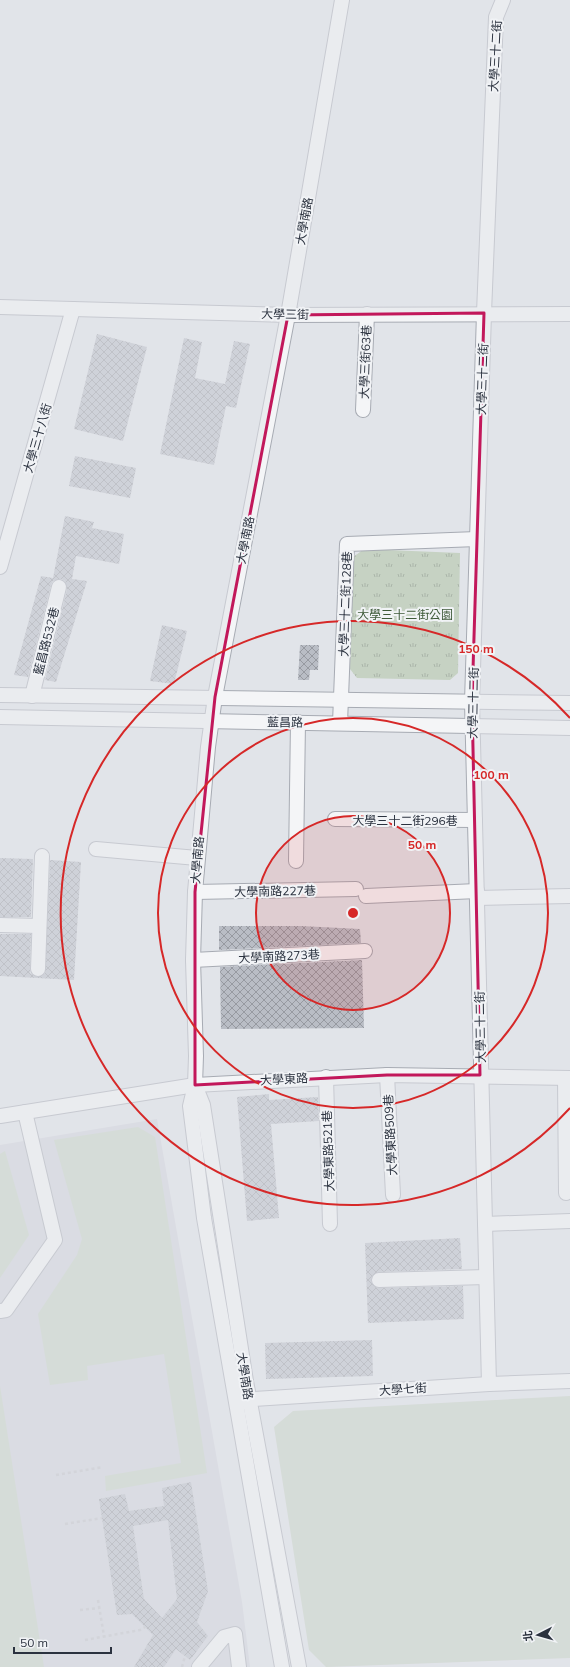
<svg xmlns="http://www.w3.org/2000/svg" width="570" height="1667" font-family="Mulish,'Noto Sans TC',sans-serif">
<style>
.built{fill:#d0d3db}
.grass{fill:#c6d2c3}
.park{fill:url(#park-tufts)}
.building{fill:url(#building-cross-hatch);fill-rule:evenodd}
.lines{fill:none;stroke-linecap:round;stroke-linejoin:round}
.minor-casing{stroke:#a7abb3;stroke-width:16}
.path{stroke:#c0c2c7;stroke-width:2.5;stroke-dasharray:3 3;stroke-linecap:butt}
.minor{stroke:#f4f5f7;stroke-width:14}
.marked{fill:none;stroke:#c2185b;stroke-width:3;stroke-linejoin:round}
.ring{fill:none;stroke:#d62828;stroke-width:2}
.labels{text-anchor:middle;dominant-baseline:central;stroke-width:4;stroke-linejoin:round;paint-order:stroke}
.street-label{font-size:12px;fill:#2b323f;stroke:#f1f3f6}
.park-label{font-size:12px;fill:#3e5a39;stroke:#f1f3f6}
.centre{fill:#d62828;stroke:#f1f3f6;stroke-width:2}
.ring-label{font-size:12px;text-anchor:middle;font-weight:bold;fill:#d62828;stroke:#f1f3f6;stroke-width:4;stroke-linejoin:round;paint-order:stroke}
</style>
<defs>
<pattern id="park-tufts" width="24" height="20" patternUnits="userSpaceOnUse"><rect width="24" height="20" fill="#c6d2c3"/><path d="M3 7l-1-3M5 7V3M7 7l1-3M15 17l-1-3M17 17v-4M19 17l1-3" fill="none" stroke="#aab5a9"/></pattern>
<pattern id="building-cross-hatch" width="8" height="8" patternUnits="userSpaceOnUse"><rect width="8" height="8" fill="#b9bdc5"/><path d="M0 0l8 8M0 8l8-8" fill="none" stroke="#979aa1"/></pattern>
</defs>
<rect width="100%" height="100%" fill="#e1e4e9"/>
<polygon class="built" points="157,1119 242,1602 250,1667 0,1667 0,1145"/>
<g class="grass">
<polygon points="138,1127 155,1137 207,1473 106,1491 105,1476 181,1463 164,1354 87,1366 88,1380 50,1385 38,1314 77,1255 82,1239 54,1140"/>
<polygon points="5,1151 29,1235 0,1278 0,1154"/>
<polygon points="0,1386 44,1667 0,1667"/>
<polygon points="570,1396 570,1658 326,1667 309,1650 274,1427 293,1411"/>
</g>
<polygon class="park" points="364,549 460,553 458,673 450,680 357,678 350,669 352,558"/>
<g class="building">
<polygon points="97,334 147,347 123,441 74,429"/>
<polygon points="184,338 202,342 195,378 225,384 234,341 250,344 236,408 226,406 214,465 160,454"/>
<polygon points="75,456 136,468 130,498 69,486"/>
<polygon points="65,516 94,522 92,528 124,534 119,564 76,556 72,579 87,581 56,682 45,680 67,589 65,581 61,579 53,581 51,585 28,677 14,675 41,576 53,578"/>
<polygon points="162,625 187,631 174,684 150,681"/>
<polygon points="300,645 319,645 318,670 310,670 309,680 298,680"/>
<polygon points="0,858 33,859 31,917 0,917"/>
<polygon points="50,860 81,862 74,980 0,976 0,934 31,934 30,973 38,977 45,973"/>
<polygon points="219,926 301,926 360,929 361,943 219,950"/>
<polygon points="362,960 364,1028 221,1029 220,967"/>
<polygon points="269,1094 269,1100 318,1097 319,1121 271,1124 279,1218 247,1221 237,1097"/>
<polygon points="460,1238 462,1269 379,1272 372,1276 371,1281 375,1287 379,1288 463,1286 464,1319 368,1323 365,1243"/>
<polygon points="372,1340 373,1376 266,1379 265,1343"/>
<path d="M 191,1482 L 208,1591 L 197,1622 L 208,1636 L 190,1660 L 176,1649 L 164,1667 L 134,1667 L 153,1635 L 132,1614 L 117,1615 L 99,1499 L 125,1494 L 129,1511 L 164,1506 L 162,1488 ZM 168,1520 L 177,1599 L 162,1618 L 144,1599 L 133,1526 Z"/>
</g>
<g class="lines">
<g class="minor-casing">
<g id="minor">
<polyline points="0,307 288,315 570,314"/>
<polyline points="363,410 367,314"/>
<polyline points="0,567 73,309"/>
<polyline points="0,695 570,703"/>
<polyline points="32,696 59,587"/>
<polyline points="0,717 570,728"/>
<polyline points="340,723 347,544 477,539"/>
<polyline points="335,819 475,820"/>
<polyline points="96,849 197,858"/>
<polyline points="296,861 298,722"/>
<polyline points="195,892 356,889"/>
<polyline points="366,896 477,891"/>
<polyline points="477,898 570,896"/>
<polyline points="0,925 39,926"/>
<polyline points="193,960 365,951"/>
<polyline points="38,969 42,856"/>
<polyline points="387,1075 393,1195"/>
<polyline points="326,1077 330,1224"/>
<polyline points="565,1078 566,1193"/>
<polyline points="195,1085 203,1105 246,1381 299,1667"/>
<polyline points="0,1116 195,1085 387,1075 570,1078"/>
<polyline points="485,1224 570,1221"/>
<polyline points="379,1280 486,1277"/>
<polyline points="0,1311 6,1310 55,1240 25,1112"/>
<polyline points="489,1384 472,702 484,313 496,17 503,0"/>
<polyline points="240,1400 489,1384 570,1381"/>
<polyline points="199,1667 224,1637 235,1634 239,1667"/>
<polyline points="282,1667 204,1218 190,1106 195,1085 196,1056 193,960 195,892 208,747 215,697 288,315 342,0"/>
</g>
</g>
<g class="path">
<polyline points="56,1475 103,1467"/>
<polyline points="65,1524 102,1518"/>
<polyline points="98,1600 104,1636"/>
<polyline points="80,1610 99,1608"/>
<polyline points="85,1640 140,1630 145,1627"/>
<polyline points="182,1667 185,1656"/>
</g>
<use href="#minor" class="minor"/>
</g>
<path d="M0 0H570V1667H0ZM 484,313 L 472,702 L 480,1075 L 387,1075 L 195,1085 L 195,892 L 215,697 L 288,315 Z" fill="#e1e4e9" fill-opacity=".55" fill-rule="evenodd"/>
<path class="marked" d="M 484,313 L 472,702 L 480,1075 L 387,1075 L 195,1085 L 195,892 L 215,697 L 288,315 Z"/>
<circle cx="353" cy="913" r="97" fill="#d62828" fill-opacity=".12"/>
<g class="ring">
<circle cx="353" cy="913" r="97"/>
<circle cx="353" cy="913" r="195"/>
<path d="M570 1108A292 292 0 1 1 570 718"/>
</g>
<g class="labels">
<g class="street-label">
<text transform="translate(495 56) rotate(-87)">大學三十二街</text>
<text transform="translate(304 221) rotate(-80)">大學南路</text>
<text transform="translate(285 314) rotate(1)">大學三街</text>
<text transform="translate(365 362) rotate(-88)">大學三街63巷</text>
<text transform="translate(482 379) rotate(-88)">大學三十二街</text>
<text transform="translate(37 438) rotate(-74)">大學三十八街</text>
<text transform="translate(245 540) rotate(-79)">大學南路</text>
<text transform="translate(345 604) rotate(-88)">大學三十二街128巷</text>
<text transform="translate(46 641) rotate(-76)">藍昌路532巷</text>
<text transform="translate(473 703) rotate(-89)">大學三十二街</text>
<text transform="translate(285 722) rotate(1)">藍昌路</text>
<text x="405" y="820">大學三十二街296巷</text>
<text transform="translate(197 860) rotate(-85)">大學南路</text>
<text transform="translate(275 891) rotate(-1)">大學南路227巷</text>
<text transform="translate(279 956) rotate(-3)">大學南路273巷</text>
<text transform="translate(480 1027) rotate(-91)">大學三十二街</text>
<text transform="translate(284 1079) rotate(-3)">大學東路</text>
<text transform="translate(390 1135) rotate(-93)">大學東路509巷</text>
<text transform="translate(328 1151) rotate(-92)">大學東路521巷</text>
<text transform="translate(245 1376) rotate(81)">大學南路</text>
<text transform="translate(403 1389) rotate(-4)">大學七街</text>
</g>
<g class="park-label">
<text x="405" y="614">大學三十二街公園</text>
</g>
</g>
<circle cx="353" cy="913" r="6" class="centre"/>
<g class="ring-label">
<text x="476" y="653">150 m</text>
<text x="491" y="779">100 m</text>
<text x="422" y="849">50 m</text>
</g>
<g transform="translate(538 1635) rotate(264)" stroke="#f1f3f6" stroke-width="3" paint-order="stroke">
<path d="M0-3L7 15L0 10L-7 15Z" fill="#2b323f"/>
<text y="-6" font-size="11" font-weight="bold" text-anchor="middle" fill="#2b323f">北</text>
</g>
<path d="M14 1647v6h97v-6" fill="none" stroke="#2b323f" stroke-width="2"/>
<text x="20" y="1647" font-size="12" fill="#2b323f" stroke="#f1f3f6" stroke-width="3" paint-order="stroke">50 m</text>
</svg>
